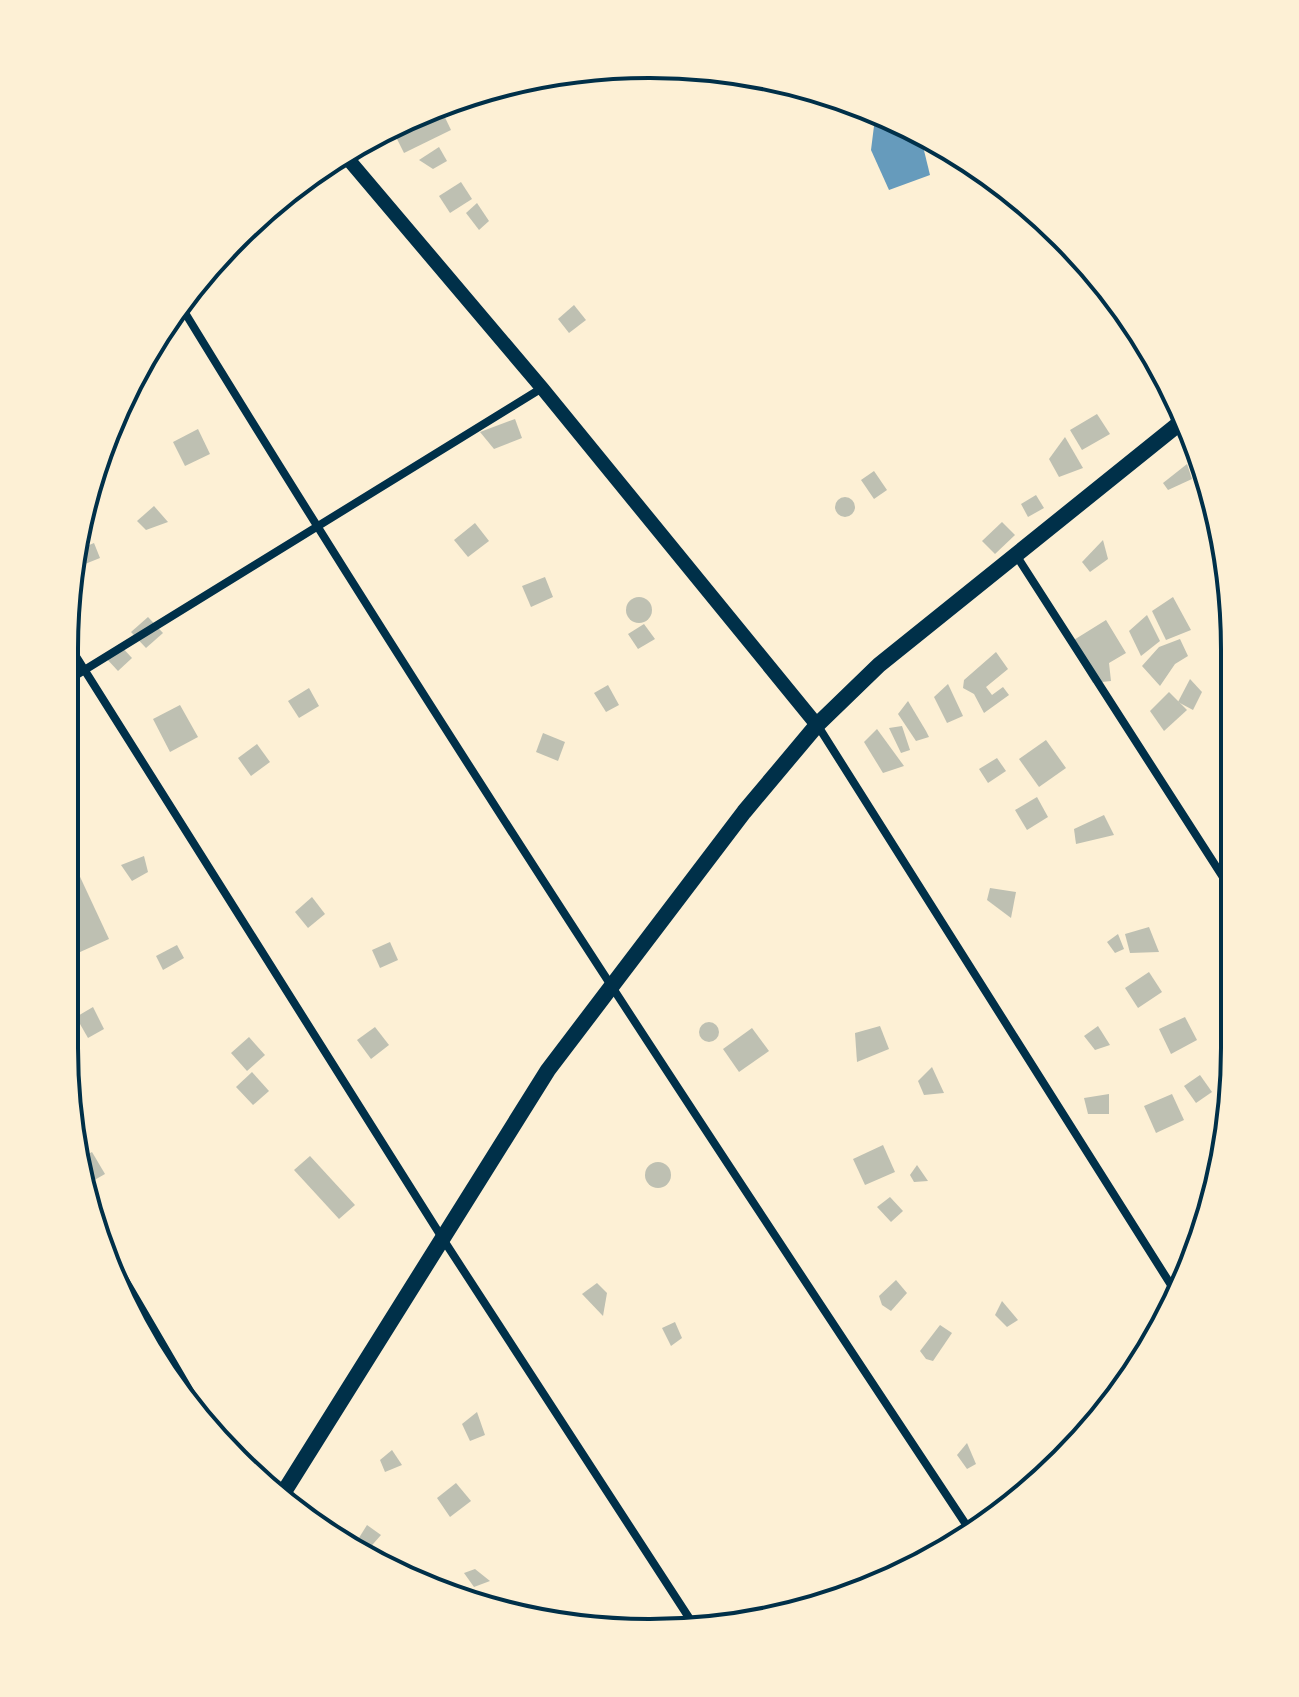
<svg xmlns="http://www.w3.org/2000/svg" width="1299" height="1697" font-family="Inter,sans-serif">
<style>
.water{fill:#669bbc}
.building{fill:#bec0b2}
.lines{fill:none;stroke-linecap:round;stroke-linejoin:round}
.minor{stroke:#003049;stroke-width:8}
.tertiary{stroke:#003049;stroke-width:14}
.secondary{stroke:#003049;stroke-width:16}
.rim{fill:none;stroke:#003049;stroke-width:4}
</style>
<rect width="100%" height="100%" fill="#fdf0d5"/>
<polygon class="water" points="876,110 920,134 930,175 889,190 871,150"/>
<g class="building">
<polygon points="439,105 451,130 404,153 391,127"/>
<polygon points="439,147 447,161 433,169 419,160"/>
<polygon points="461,182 472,199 450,213 439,196"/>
<polygon points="477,203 489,221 479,230 466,213"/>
<polygon points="574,305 586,320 569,333 558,319"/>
<polygon points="1097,414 1110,434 1082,450 1070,430"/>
<polygon points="515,419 522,438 494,449 480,432"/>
<polygon points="198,429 210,454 185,466 173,442"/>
<polygon points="1065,437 1083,468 1059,477 1049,459"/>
<polygon points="1187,464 1192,479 1168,490 1163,483"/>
<polygon points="874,471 887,490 874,499 861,480"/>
<polygon points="1036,495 1044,508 1028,517 1021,504"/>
<circle cx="845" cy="507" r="10"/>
<polygon points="154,506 168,522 146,530 137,521"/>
<polygon points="1002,522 1015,535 995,554 982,541"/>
<polygon points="475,523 489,541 468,557 454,540"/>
<polygon points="1103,540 1108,559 1090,572 1082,562"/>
<polygon points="94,543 100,558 75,568 75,551"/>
<polygon points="545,577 553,597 531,607 522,586"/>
<polygon points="1173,597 1191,630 1166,640 1152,611"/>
<circle cx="639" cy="610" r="13"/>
<polygon points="1147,615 1160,641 1141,656 1129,631"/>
<polygon points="148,617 163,633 146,648 131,632"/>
<polygon points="1106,620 1126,653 1109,663 1111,681 1093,683 1069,643"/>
<polygon points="644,624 655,639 638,649 628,634"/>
<polygon points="1180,639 1188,656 1175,664 1160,686 1142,666 1159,647"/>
<polygon points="119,644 132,658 118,671 105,657"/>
<polygon points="996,652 1008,669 986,687 992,695 1003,687 1009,695 984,713 974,694 963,688 964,680"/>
<polygon points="1190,679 1202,692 1193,710 1178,702"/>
<polygon points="948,684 963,716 947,723 934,697"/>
<polygon points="608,685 619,705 606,712 594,693"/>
<polygon points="309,688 319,706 299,718 288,701"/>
<polygon points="1169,692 1187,710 1164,731 1150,711"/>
<polygon points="908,701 926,731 929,737 916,741 898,714"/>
<polygon points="180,705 198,737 170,752 153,719"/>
<polygon points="902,726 910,750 901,753 889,728"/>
<polygon points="877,729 904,766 883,773 864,742"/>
<polygon points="543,733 565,742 558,761 536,752"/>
<polygon points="1046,740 1066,768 1039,787 1019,759"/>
<polygon points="257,744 270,762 251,776 238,758"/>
<polygon points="997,758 1006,771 988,783 979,769"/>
<polygon points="1037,797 1048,817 1027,830 1015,810"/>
<polygon points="1104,815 1114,835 1076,844 1074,829"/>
<polygon points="1230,818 1230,845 1223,826"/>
<polygon points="68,851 109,939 69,957 64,946 65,852"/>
<polygon points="144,856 148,872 132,881 121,865"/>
<polygon points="990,888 1016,892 1011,918 987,900"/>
<polygon points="312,897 325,914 308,928 295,912"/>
<polygon points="1149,927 1159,952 1130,953 1125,934"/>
<polygon points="1118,934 1124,949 1115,953 1107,942"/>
<polygon points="390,942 398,960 380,968 372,950"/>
<polygon points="177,945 184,958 163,970 156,956"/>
<polygon points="1149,972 1162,992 1138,1008 1125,988"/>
<polygon points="93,1007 104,1029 88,1038 76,1017"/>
<polygon points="1185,1017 1197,1040 1171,1054 1159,1029"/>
<circle cx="709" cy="1032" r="10"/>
<polygon points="880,1026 889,1049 857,1062 855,1033"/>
<polygon points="1098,1026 1110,1045 1095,1050 1084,1036"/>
<polygon points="375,1027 389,1045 371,1059 357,1040"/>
<polygon points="752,1028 769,1051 739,1072 723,1049"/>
<polygon points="249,1037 265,1055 247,1071 231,1053"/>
<polygon points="932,1067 944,1093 924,1095 918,1081"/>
<polygon points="252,1072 269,1091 253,1105 236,1087"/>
<polygon points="1230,1072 1230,1099 1218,1079"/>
<polygon points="1200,1075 1212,1092 1196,1103 1184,1086"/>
<polygon points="1109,1094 1109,1114 1088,1114 1084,1098"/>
<polygon points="1172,1094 1184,1120 1156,1133 1144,1106"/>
<polygon points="883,1145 895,1172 865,1185 853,1159"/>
<polygon points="92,1152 105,1174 84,1186 79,1159"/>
<polygon points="310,1156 355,1205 339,1219 294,1170"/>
<circle cx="658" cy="1175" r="13"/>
<polygon points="917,1165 928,1181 914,1182 910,1175"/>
<polygon points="890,1197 903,1211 891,1222 877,1207"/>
<polygon points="896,1280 907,1293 891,1311 882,1305 879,1296"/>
<polygon points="597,1283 607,1293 603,1316 582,1294"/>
<polygon points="1002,1301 1018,1320 1007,1327 995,1315"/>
<polygon points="675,1322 682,1338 671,1346 662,1328"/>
<polygon points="940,1325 952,1333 933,1361 926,1359 920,1351"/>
<polygon points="477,1412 485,1435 470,1441 462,1424"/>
<polygon points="967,1443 976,1464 967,1469 957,1455"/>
<polygon points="392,1450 402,1465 385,1472 380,1460"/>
<polygon points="456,1483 471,1501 450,1517 437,1498"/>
<polygon points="367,1525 381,1535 366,1552 357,1541"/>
<polygon points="475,1569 490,1581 474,1587 464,1573"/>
</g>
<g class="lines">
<g class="minor">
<path d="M 179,303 C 434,720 703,1128 973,1535"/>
<polyline points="1016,555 1230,888"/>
<polyline points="65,639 441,1236 697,1630"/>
<polyline points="65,682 542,388"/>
<polyline points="818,726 1178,1296"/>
<polyline points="100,1237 218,1439"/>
</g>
<polyline class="tertiary" points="343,153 542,388 817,725"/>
<polyline class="secondary" points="282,1495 548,1070 744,812 817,725 879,665 1186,418"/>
</g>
<path d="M0 0H1299V1697H0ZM649 78H650A571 571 0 0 1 1221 649V1048A571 571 0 0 1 650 1619H649A571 571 0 0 1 78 1048V649A571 571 0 0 1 649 78Z" fill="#fdf0d5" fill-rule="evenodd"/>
<path class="rim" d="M649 78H650A571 571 0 0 1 1221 649V1048A571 571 0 0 1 650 1619H649A571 571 0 0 1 78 1048V649A571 571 0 0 1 649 78Z"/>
</svg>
